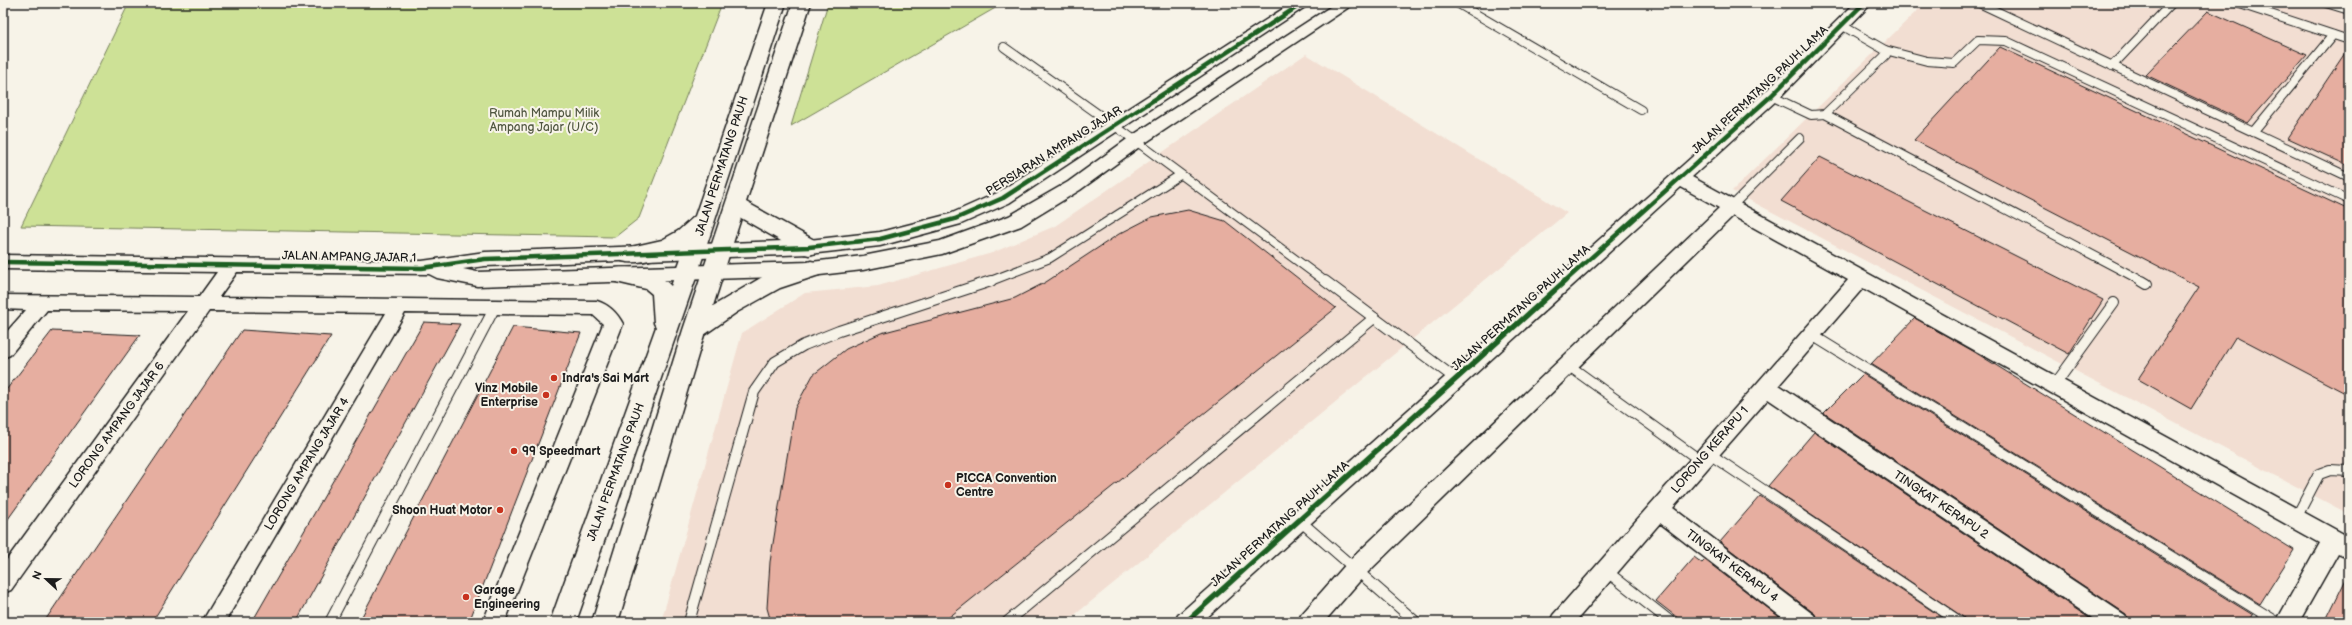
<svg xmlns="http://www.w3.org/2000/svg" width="2352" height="625" font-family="'Balsamiq Sans',sans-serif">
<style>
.built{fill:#f2ded2}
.green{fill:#cde196;stroke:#747e59}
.building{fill:#e6aea0;stroke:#1c1c1c}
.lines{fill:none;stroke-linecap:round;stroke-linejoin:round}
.service-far1-casing{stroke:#1c1c1c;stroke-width:10}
.service-casing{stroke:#1c1c1c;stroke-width:12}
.minor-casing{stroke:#1c1c1c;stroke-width:3}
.primary-casing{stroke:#1c1c1c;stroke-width:3}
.service-far1{stroke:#f7f3e8;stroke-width:8}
.service{stroke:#f7f3e8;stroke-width:10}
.minor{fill:#f7f3e8;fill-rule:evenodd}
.primary{fill:#f7f3e8;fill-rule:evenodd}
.cycleway-far1-casing{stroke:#f7f3e8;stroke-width:6}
.cycleway-casing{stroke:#f7f3e8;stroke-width:8}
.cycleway-far1{stroke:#1b5e20;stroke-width:4.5}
.cycleway{stroke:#1b5e20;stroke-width:5.5}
.poi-dot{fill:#c8321e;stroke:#f7f3e8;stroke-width:1.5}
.labels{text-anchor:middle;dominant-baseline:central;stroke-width:4;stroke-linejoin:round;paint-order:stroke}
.street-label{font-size:12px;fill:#1c1c1c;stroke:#f7f3e8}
.park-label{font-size:12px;fill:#515741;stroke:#f7f3e8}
.poi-label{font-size:12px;font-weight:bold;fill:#1c1c1c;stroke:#f7f3e8;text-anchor:start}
</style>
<rect width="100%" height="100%" fill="#f7f3e8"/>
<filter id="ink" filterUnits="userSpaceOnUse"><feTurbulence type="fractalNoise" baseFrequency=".025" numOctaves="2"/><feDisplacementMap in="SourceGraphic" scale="8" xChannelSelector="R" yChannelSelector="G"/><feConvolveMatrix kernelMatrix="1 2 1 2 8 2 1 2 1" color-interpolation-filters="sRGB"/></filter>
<g filter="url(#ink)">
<g class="built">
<polygon points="1925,3 2349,3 2349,514 1732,191"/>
<polygon points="1306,54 1567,213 1066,622 661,622 742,333 805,293 878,286 992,253 1055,226"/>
</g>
<g class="green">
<polygon points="129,3 722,3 639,218 615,237 21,226"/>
<polygon points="828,3 1004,3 791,126"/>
</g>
<g class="building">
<polygon points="2208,11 2307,55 2248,123 2146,75"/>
<polygon points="2000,47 2349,210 2349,395 2236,336 2191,409 2138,379 2199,287 1914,140"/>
<polygon points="2349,47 2349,166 2288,138"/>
<polygon points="1820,157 2103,300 2069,354 1781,201"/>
<polygon points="1188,210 1225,221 1336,308 943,622 771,622 767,608 770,562 795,408 813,375 846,349 881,333 1015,298 1046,282 1119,234 1152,217"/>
<polygon points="1915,318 1973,351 2294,550 2260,604 1871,364"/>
<polygon points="424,322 460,324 296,622 252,622"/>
<polygon points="513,327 581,333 469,622 359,622"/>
<polygon points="242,330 331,336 152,622 44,622"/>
<polygon points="52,331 140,335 3,526 3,394"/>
<polygon points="1863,374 2253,615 2249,622 2129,622 2126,614 1824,413"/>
<polygon points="1814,432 2095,622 1966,622 1963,617 1768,486"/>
<polygon points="1760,496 1949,622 1818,622 1815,614 1720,542"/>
<polygon points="1694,557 1702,563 1705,560 1786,622 1683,622 1656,601"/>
<polygon points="2349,573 2349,622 2325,622"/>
</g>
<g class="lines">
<g class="service-far1-casing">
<g id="service-far1">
<polyline points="1457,3 1641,110"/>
<polyline points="1979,3 2349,177"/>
<polyline points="2237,3 2349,40"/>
<polyline points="2326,3 2349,10"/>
<polyline points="1004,47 1136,141 1326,282"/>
<polyline points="1885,50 1927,61 1954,63 1978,40 2006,41 2349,200"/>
<polyline points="2112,66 2172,3"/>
<polyline points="1771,96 1811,115 1825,114 1886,55 1885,50 1843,26"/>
<polyline points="1825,114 2144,282"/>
<polyline points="2253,132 2333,35"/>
<polyline points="1730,208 1800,138"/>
<polyline points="988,282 1050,258 1180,175"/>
</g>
</g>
<g class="service-casing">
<g id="service">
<polyline points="1325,281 1456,379"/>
<polyline points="2142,281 2147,284"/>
<polyline points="1812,335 2277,622"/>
<polyline points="1568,365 1701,461"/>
<polyline points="2054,386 2114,303"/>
<polyline points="1708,453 1960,622"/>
<polyline points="2296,518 2319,474 2330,470 2349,471"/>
<polyline points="1299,520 1416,622"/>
<polyline points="1605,570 1671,622"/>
<polyline points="330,622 495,307"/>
<polyline points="689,622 754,392 775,362 804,345 839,331 991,281"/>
<polyline points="1007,622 1374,318"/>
</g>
</g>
<g class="minor-casing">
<g id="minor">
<path d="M 1292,3 L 1311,3 L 1009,203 L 961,224 L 880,246 L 809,254 L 485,266 L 463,269 L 477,272 L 811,262 L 863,256 L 940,241 L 1009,216 L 1068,182 L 1130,137 L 1336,3 L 1355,3 L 1142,145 L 1080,190 L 1021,226 L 942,254 L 863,270 L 811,276 L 477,286 L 437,278 L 429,274 L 237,272 L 219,297 L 597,301 C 610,305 617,313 623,324 L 505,622 L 483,622 L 603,324 L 593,315 L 405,313 L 225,622 L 202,622 L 386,313 L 209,311 L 11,590 L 3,593 L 3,565 L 188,311 L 47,310 L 10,355 L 3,358 L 3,336 L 26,310 L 3,309 L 3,295 L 199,297 L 217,272 L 3,269 L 3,255 L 422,261 L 485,252 L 809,240 L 880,232 L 950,214 L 997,193 Z"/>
<polygon points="1855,3 1872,3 1777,100 1692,177 2349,537 2349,558 2338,553 2299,622 2276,622 2320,543 1863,288 1779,385 2125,615 2128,622 2098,622 1768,399 1673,508 1814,615 1817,622 1788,622 1660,523 1575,622 1550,622 1553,615 1848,280 1733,216 1364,576 1324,622 1298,622 1301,615 1348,562 1719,208 1681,187 1202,622 1175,622 1178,615 1765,92"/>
</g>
</g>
<g class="primary-casing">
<g id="primary">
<path d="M 768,3 L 786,3 L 698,272 L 576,622 L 550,622 L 656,327 L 654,323 L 652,294 L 646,289 L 612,281 L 609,275 L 612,269 C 630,264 659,273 671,286 L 685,247 C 668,255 640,266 622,261 L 618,255 L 622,249 L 662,240 L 678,231 L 695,216 Z"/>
<polygon points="793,3 811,3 746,202 816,241 820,247 816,253 809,255 802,253 741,218 713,306 764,276 811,261 819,263 822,269 819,275 780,288 737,312 704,335 618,622 592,622 683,330"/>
</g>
</g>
<use href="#service-far1" class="service-far1"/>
<use href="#service" class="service"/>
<use href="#minor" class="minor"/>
<use href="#primary" class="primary"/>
<g class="cycleway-far1-casing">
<g id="cycleway-far1">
<polyline points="3,262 422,268 485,259 809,247 880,239 955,219 1003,198 1303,3"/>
<polyline points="1564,282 1771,96 1864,3"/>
</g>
</g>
<g class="cycleway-casing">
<polyline id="cycleway" points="1186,622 1565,281"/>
</g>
<use href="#cycleway-far1" class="cycleway-far1"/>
<use href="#cycleway" class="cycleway"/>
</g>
</g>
<g class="poi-dot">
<circle cx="554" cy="378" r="4"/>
<circle cx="546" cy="395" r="4"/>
<circle cx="514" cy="451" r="4"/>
<circle cx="948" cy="485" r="4"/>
<circle cx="500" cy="510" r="4"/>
<circle cx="466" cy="597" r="4"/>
</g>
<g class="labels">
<g class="street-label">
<text transform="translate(1760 90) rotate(-43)">JALAN PERMATANG PAUH LAMA</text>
<text transform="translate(1054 151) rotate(-32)">PERSIARAN AMPANG JAJAR</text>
<text transform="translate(722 166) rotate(-72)">JALAN PERMATANG PAUH</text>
<text transform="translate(349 257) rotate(1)">JALAN AMPANG JAJAR 1</text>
<text transform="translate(1521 308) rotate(-42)">JALAN PERMATANG PAUH LAMA</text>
<text transform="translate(117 425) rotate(-54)">LORONG AMPANG JAJAR 6</text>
<text transform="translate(1710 450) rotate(-49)">LORONG KERAPU 1</text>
<text transform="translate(307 464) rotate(-59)">LORONG AMPANG JAJAR 4</text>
<text transform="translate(616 472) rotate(-70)">JALAN PERMATANG PAUH</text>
<text transform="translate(1941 505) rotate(34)">TINGKAT KERAPU 2</text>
<text transform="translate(1280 524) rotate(-42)">JALAN PERMATANG PAUH LAMA</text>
<text transform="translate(1732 566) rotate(37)">TINGKAT KERAPU 4</text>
</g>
<g class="park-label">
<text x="544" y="113">Rumah Mampu Milik<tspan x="544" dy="14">Ampang Jajar (U/C)</tspan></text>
</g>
<g class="poi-label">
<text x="562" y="378">Indra's Sai Mart</text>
<text x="538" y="388" text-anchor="end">Vinz Mobile<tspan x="538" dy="14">Enterprise</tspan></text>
<text x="522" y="451">99 Speedmart</text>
<text x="956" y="478">PICCA Convention<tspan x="956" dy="14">Centre</tspan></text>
<text x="492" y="510" text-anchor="end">Shoon Huat Motor</text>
<text x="474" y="590">Garage<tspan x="474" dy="14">Engineering</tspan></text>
</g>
</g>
<rect width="2352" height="625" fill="none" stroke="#f7f3e8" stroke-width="16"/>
<rect x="8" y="8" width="2336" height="609" fill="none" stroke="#1c1c1c" stroke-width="1.5" filter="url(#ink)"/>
<g transform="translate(46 579) rotate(292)" stroke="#f7f3e8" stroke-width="3" paint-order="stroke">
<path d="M0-3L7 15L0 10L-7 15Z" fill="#1c1c1c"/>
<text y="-6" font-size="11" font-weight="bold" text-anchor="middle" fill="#1c1c1c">N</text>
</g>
</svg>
